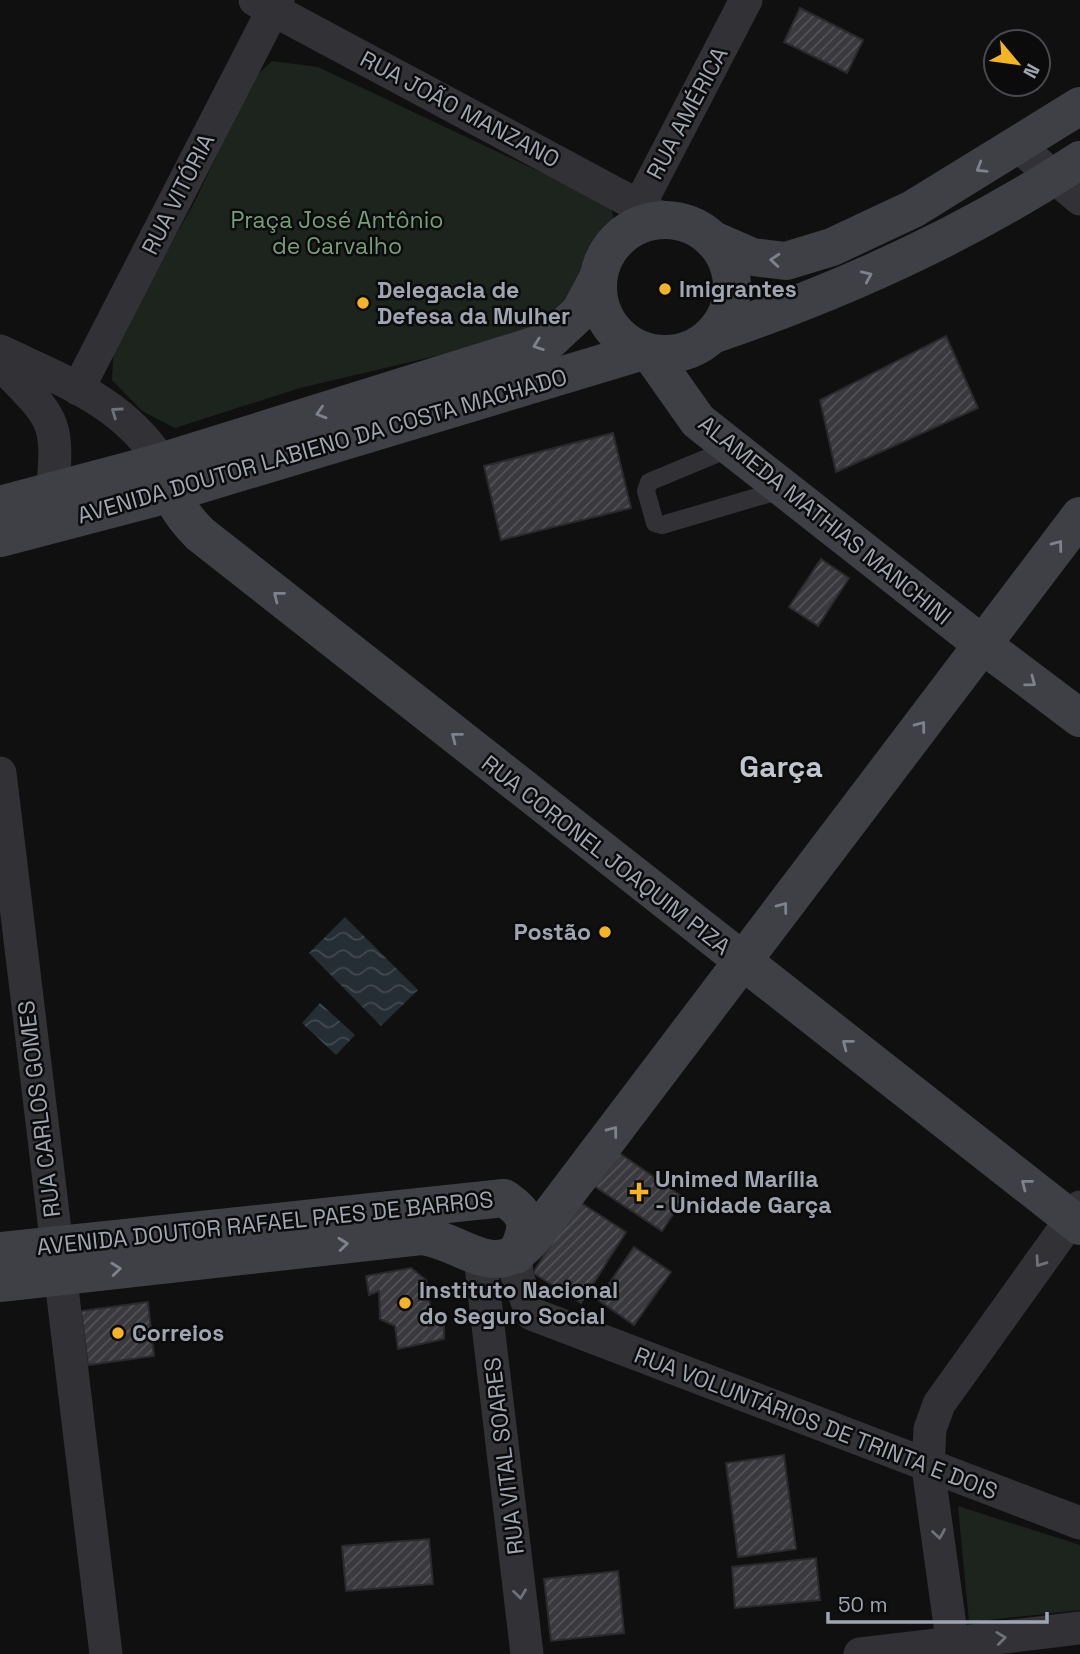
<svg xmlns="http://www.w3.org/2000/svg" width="1080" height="1654" font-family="'Space Grotesk',sans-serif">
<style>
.green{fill:#1c241d}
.water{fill:url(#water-waves)}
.building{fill:url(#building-hatch);stroke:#2a2a2d;stroke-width:2}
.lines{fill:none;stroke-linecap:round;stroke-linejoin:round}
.service{stroke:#313136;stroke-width:18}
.minor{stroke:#313136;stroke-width:33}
.secondary{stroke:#3f4046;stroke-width:38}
.oneway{stroke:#7e828c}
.oneway2{stroke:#6e717a}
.poi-dot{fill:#f5b424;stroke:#0b0b0c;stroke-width:2.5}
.labels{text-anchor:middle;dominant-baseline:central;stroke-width:5;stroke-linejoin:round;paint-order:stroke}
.street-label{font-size:23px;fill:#a0a5b2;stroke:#0b0b0c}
.park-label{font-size:23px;fill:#779e7a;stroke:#0b0b0c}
.poi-label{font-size:23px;font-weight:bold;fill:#a0a5b2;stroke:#0b0b0c;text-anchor:start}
.district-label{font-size:30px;font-weight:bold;fill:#c1c5ce;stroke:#0b0b0c}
</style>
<defs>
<pattern id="water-waves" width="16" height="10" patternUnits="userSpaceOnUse" patternTransform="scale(1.75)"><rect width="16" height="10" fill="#262e35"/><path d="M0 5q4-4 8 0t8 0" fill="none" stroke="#424950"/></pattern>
<pattern id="building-hatch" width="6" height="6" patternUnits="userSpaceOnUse" patternTransform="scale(1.75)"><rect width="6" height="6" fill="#3a3a3e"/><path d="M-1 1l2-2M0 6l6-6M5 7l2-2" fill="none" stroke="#535458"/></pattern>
</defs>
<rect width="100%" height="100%" fill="#101011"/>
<g class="green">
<polygon points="272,61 318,67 610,205 615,222 564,317 538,332 300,388 175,428 142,411 112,380 114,345 193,205 254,78"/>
<polygon points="958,1506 1080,1545 1080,1610 969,1622"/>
</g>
<g class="water">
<polygon points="345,917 418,990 381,1026 309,953"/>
<polygon points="320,1003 355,1035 336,1055 302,1023"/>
</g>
<g class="building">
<polygon points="800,8 863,40 847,73 784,42"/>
<polygon points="946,336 978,408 836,472 820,400"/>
<polygon points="613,433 631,508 501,540 484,466"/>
<polygon points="821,559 849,578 818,626 789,607"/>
<polygon points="618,1152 684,1198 662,1231 594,1186"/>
<polygon points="578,1201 626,1232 581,1303 533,1273"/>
<polygon points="634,1247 671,1272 634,1325 598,1300"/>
<polygon points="411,1268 426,1280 432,1317 444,1315 444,1339 398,1349 395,1326 380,1319 379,1291 369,1295 366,1276"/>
<polygon points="148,1302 154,1356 88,1365 81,1311"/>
<polygon points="784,1455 796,1549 738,1557 726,1463"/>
<polygon points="429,1539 433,1584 346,1591 342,1546"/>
<polygon points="816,1558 820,1600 735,1608 732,1567"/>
<polygon points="618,1571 624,1633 551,1641 544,1579"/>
</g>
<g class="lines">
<polyline class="service" points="731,448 649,482 646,491 655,523 662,525 784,489"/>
<g class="minor">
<polyline points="255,0 665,220"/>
<polyline points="1018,146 1080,199"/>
<polyline points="634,226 640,204 746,0"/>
<path d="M 0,351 C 61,380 124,402 161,462"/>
<path d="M 0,363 C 50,417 61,415 52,492"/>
<polyline points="78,389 278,0"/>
<polyline points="0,773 106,1654"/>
<polyline points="516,1255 517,1276 532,1314 1080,1523"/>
<polyline points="480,1258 527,1654"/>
<polyline points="860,1654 1080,1628"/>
<polyline points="954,1654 928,1467 930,1429 939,1404 1080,1207"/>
</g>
<g class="secondary">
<circle cx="665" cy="287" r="67"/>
<polyline points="713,240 752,257 786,261 832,247 913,209 1080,106"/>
<path d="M 712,335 C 842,291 966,235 1080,160"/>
<polyline points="650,353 698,421 983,645 1080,718"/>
<path d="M 161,462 C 168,493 178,512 200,534 L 1080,1226"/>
<polyline points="0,505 161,462 549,341 580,312 598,278"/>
<polyline points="0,538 168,494 643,351"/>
<path d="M 0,1251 L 504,1198 C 531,1216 529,1227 516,1255"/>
<path d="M 0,1283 L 421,1236 C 467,1242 493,1283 532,1239 L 1080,516"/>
</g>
</g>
<defs><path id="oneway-chevron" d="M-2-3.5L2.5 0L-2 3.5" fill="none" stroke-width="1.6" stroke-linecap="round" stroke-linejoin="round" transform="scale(1.75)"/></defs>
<g class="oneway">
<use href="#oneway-chevron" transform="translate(981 168) rotate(149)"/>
<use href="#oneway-chevron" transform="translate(775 260) rotate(-175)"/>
<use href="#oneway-chevron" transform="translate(867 276) rotate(-24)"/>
<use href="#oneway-chevron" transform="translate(538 345) rotate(160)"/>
<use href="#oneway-chevron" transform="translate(321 413) rotate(163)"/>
<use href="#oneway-chevron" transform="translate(1058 545) rotate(-53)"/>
<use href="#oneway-chevron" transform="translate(278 596) rotate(-142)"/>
<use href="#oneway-chevron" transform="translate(1031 682) rotate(37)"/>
<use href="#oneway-chevron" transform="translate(921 726) rotate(-53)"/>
<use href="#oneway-chevron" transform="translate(456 737) rotate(-142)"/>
<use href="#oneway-chevron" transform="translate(783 907) rotate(-53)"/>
<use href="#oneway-chevron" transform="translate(847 1044) rotate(-142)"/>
<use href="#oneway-chevron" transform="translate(613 1131) rotate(-53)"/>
<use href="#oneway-chevron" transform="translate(1026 1184) rotate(-142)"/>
<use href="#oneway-chevron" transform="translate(343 1244) rotate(-6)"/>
<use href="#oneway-chevron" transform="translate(116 1269) rotate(-6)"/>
</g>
<g class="oneway2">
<use href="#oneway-chevron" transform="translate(116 412) rotate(-145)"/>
<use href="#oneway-chevron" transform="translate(1040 1262) rotate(125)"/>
<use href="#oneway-chevron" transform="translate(939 1534) rotate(81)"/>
<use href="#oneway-chevron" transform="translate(520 1594) rotate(83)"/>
<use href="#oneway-chevron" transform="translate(1001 1638) rotate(-7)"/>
</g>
<g class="poi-dot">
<circle cx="665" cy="289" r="7"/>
<circle cx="363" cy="303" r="7"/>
<circle cx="605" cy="932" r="7"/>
<path d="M635.5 1181.5h7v7h7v7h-7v7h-7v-7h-7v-7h7z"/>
<circle cx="405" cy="1303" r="7"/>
<circle cx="118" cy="1333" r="7"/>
</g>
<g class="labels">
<g class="street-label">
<text transform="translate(460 109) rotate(28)">RUA JOÃO MANZANO</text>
<text transform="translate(687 113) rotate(-62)">RUA AMÉRICA</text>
<text transform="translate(178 194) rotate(-63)">RUA VITÓRIA</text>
<text transform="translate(322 446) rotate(-16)">AVENIDA DOUTOR LABIENO DA COSTA MACHADO</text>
<text transform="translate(825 520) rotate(39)">ALAMEDA MATHIAS MANCHINI</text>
<text transform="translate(606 855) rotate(38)">RUA CORONEL JOAQUIM PIZA</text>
<text transform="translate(39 1109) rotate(-97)">RUA CARLOS GOMES</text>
<text transform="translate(265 1223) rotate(-6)">AVENIDA DOUTOR RAFAEL PAES DE BARROS</text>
<text transform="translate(816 1423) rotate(21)">RUA VOLUNTÁRIOS DE TRINTA E DOIS</text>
<text transform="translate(504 1456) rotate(-97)">RUA VITAL SOARES</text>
</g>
<g class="park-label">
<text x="337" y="220">Praça José Antônio<tspan x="337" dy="26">de Carvalho</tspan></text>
</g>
<g class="poi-label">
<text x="679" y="289">Imigrantes</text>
<text x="377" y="290">Delegacia de<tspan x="377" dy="26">Defesa da Mulher</tspan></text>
<text x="591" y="932" text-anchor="end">Postão</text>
<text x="655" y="1179">Unimed Marília<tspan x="655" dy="26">- Unidade Garça</tspan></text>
<text x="419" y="1290">Instituto Nacional<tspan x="419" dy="26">do Seguro Social</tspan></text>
<text x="132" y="1333">Correios</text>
</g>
<g class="district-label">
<text x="781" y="766">Garça</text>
</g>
</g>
<g transform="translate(1017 63) rotate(119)"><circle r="33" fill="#0b0b0c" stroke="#47494e" stroke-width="2"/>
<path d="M0-5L12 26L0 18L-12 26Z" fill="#f5b424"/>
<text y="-10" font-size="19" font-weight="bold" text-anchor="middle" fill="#a0a5b2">N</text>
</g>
<path d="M828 1612v10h219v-10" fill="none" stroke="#a0a5b2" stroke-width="3.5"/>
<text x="838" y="1612" font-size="21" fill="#a0a5b2" stroke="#0b0b0c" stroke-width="5" paint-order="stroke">50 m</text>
</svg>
